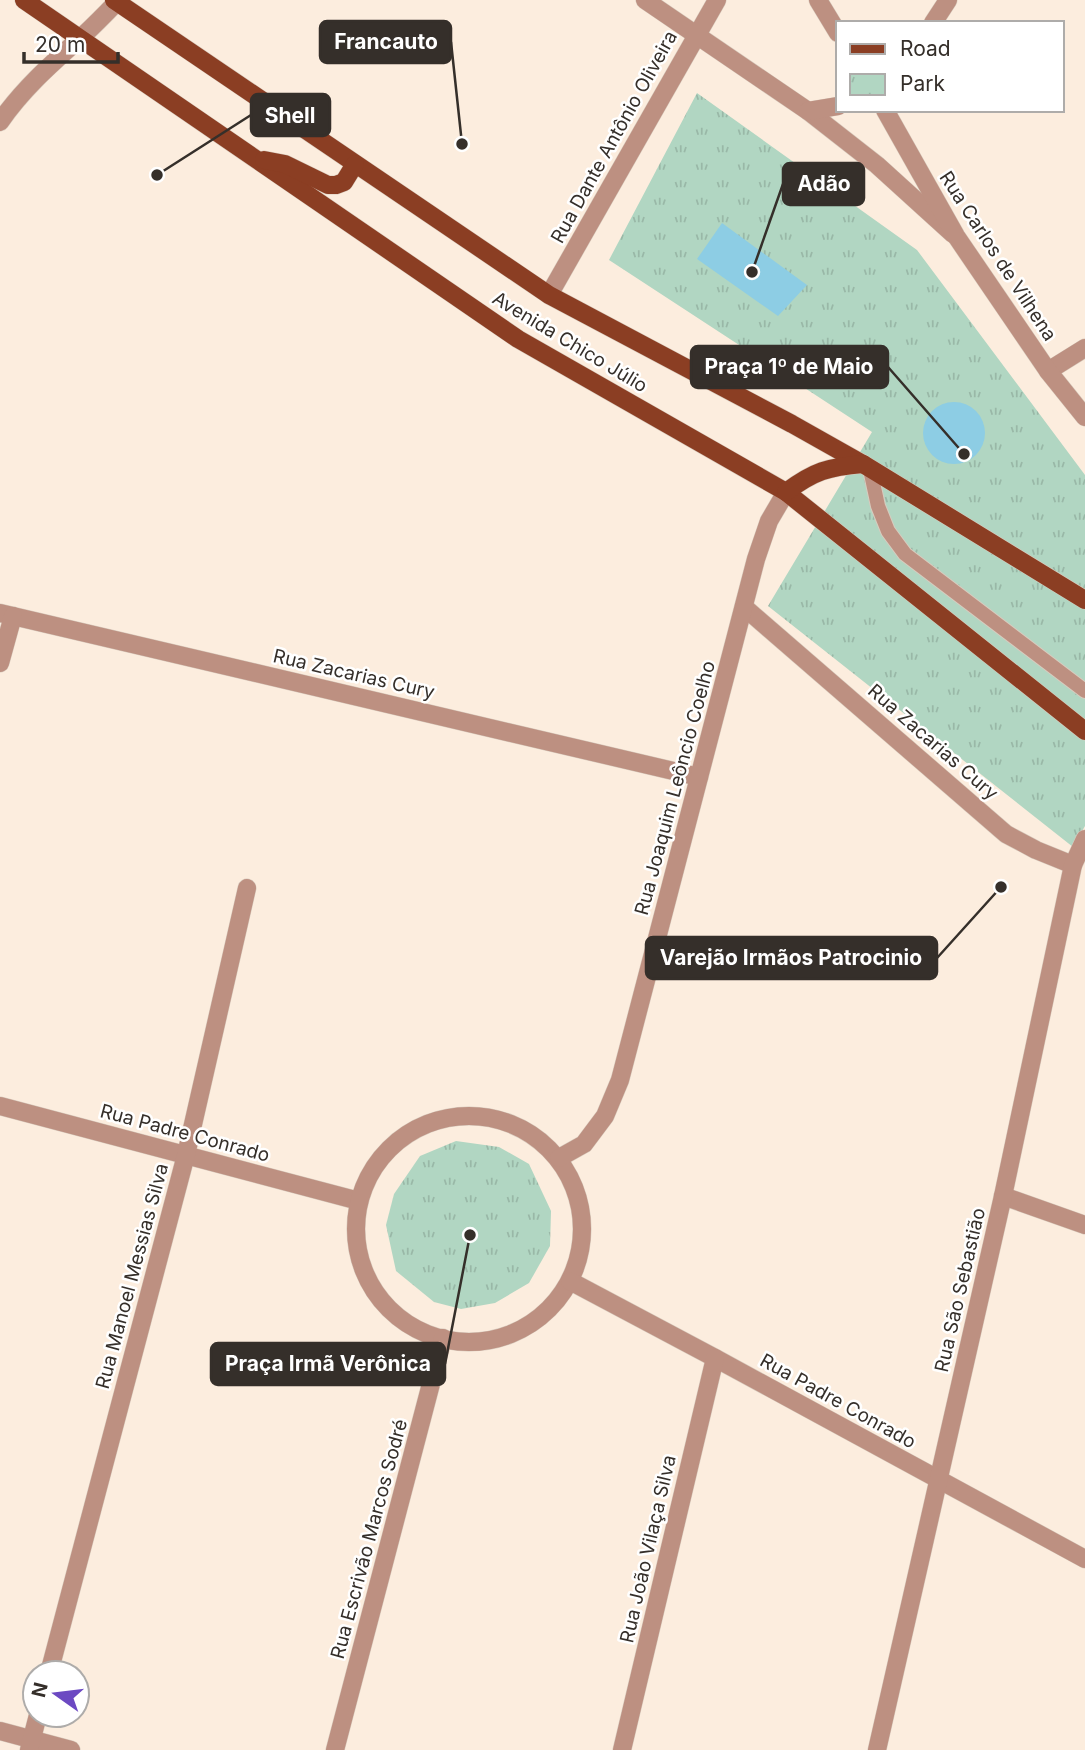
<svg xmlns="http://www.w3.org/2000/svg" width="1085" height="1750" font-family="Inter,sans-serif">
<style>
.park{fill:url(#park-tufts)}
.water{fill:#8dcde4}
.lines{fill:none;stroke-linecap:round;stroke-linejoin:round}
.service-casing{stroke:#d8cbbe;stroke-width:16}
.minor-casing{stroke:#d8cbbe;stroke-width:19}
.tertiary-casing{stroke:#d8cbbe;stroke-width:19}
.primary-casing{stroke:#d8cbbe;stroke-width:19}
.service{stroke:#bd9081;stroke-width:14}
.minor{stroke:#bd9081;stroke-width:18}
.tertiary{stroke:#bd9081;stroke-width:18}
.primary{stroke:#8b3e23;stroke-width:18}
.labels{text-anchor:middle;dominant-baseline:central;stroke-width:5;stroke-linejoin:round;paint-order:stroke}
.street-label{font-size:19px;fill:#352f2a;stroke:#fff}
.leader{fill:none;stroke:#352f2a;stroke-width:2.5}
.callout-dot{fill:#352f2a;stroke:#fff;stroke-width:2.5}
.callout{fill:#352f2a;stroke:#352f2a;stroke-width:2.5}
.callout-label{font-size:21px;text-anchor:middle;font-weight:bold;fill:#fff}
</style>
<defs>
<pattern id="park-tufts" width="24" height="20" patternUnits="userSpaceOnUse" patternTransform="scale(1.75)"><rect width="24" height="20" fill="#b1d6c2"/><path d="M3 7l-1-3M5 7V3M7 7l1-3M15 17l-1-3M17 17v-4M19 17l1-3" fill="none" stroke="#99b8a7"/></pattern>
</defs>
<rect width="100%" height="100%" fill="#fcedde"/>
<g class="park">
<polygon points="697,93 917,250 1085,475 1085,826 1073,847 768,606 872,432 609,260"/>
<polygon points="456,1141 499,1147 529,1164 551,1211 550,1246 529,1283 495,1303 461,1309 434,1302 396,1271 386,1225 394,1194 420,1156"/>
</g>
<g class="water">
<polygon points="722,223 807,285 778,316 697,259"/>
<circle cx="954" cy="433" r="31"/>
</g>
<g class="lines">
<g class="service-casing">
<polyline id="service" points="870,469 878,506 888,531 905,554 1085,691"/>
</g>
<g class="minor-casing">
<g id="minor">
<polyline points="645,0 808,111 877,165 953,234"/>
<polyline points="933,23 948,0"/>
<polyline points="808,111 838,106"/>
<polyline points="549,295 717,0"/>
<polyline points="1048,371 1085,348"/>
<polyline points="744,607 1006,834 1036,850 1073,865"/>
<polyline points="0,613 699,777"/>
<polyline points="0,663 13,616"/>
<polyline points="0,1106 359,1201"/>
<circle cx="469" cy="1229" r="113"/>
<polyline points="559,1158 584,1144 605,1116 620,1080 756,559 769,521 786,492"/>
<polyline points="1003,1196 1085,1225"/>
<polyline points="570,1281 715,1358 1085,1559"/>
<polyline points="49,1673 186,1155 247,888"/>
<polyline points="0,1731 71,1750"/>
<polyline points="29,1750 38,1715"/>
<polyline points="335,1750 443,1338"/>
<polyline points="622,1750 715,1358"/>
</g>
</g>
<g class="tertiary-casing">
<g id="tertiary">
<polyline points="818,0 838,33"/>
<polyline points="885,110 956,236 1048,371 1085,417"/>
<path d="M 0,122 C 21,91 50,65 78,40 C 92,28 104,15 117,2"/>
<polyline points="877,1750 1003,1196 1073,865 1085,839"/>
</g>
</g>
<g class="primary-casing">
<g id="primary">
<polyline points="24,0 518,339 786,492 1085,731"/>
<polyline points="114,0 549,295 792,424 863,464 1085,600"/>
<polyline points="264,160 285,164 328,185 336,185 344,182 355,164"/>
<path d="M 786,492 C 814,471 828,467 863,464"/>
</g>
</g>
<use href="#service" class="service"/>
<use href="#minor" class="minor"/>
<use href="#tertiary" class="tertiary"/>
<use href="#primary" class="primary"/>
</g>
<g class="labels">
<g class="street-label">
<text transform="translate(614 137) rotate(-61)">Rua Dante Antônio Oliveira</text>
<text transform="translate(998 256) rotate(57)">Rua Carlos de Vilhena</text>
<text transform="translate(570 342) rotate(31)">Avenida Chico Júlio</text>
<text transform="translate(354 674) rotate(13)">Rua Zacarias Cury</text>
<text transform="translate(933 742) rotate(41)">Rua Zacarias Cury</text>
<text transform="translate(675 788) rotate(-75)">Rua Joaquim Leôncio Coelho</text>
<text transform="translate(185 1133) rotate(15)">Rua Padre Conrado</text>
<text transform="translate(132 1276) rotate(-75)">Rua Manoel Messias Silva</text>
<text transform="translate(960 1290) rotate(-77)">Rua São Sebastião</text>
<text transform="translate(838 1401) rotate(29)">Rua Padre Conrado</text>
<text transform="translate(369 1539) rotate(-75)">Rua Escrivão Marcos Sodré</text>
<text transform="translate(648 1549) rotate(-77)">Rua João Vilaça Silva</text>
</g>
</g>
<path class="leader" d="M462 144L451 42M157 175L251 115M752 272L783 184M964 454L888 367M1001 887L937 958M470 1235L445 1364"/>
<g class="callout-dot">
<circle cx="462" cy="144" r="7"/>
<circle cx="157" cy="175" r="7"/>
<circle cx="752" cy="272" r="7"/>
<circle cx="964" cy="454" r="7"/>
<circle cx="1001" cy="887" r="7"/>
<circle cx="470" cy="1235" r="7"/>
</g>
<g class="callout">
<rect x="320" y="21" width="131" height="42" rx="7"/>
<rect x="251" y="94" width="79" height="42" rx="7"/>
<rect x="783" y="163" width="81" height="42" rx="7"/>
<rect x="691" y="346" width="197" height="42" rx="7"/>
<rect x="646" y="937" width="291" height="42" rx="7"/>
<rect x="211" y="1343" width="234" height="42" rx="7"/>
</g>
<g class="callout-label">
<text x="386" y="49">Francauto</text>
<text x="290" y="123">Shell</text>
<text x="824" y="191">Adão</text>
<text x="789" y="374">Praça 1º de Maio</text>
<text x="791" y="965">Varejão Irmãos Patrocinio</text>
<text x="328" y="1371">Praça Irmã Verônica</text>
</g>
<rect x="836" y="21" width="228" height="91" fill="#ffffff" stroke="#aeacaa" stroke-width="2"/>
<rect x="850" y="44" width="35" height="10" fill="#8b3e23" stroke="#aeacaa" stroke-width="2"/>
<text x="900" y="56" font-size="21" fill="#352f2a">Road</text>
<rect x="850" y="74" width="35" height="21" fill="url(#park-tufts)" stroke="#aeacaa" stroke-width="2"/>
<text x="900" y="91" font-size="21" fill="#352f2a">Park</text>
<g transform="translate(56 1694) rotate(284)"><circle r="33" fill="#ffffff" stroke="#aeacaa" stroke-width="2"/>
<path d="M0-5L12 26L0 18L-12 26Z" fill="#6c49c2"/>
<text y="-10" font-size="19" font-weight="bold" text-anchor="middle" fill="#352f2a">N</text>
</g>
<path d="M24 52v10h94v-10" fill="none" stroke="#352f2a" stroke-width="3.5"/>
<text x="35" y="52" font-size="21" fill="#352f2a" stroke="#ffffff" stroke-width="5" paint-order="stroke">20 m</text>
</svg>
